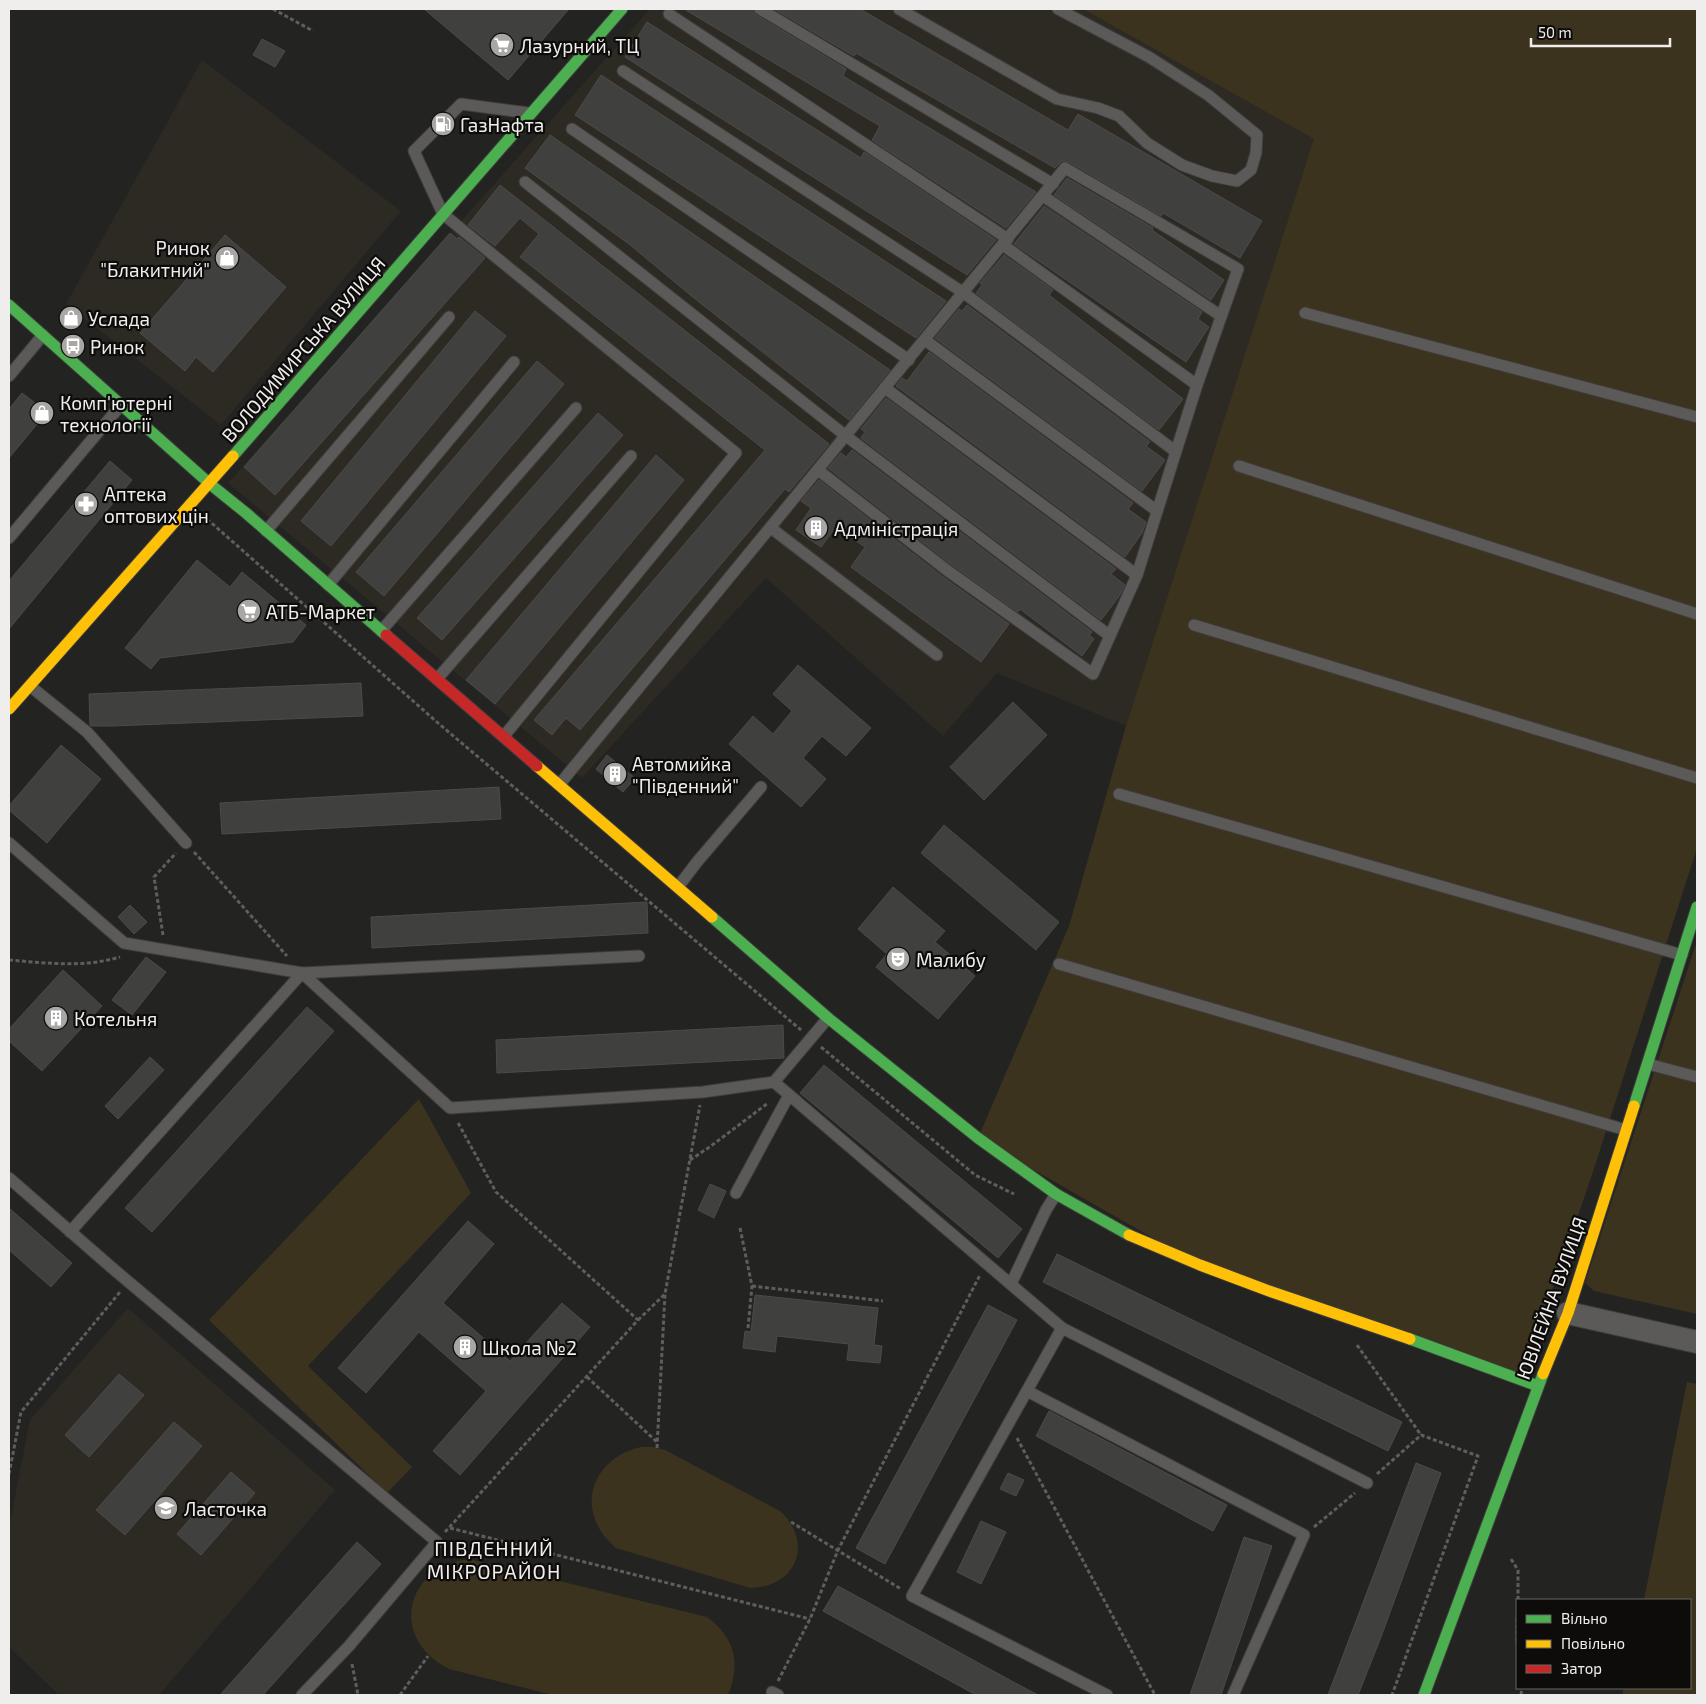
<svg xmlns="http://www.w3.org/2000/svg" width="1706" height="1704" font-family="'Exo 2',sans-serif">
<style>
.built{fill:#2d2a23}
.green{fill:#3c331f}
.building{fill:#40403f;stroke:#4c4b4a}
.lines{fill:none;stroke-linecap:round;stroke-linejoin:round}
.lane-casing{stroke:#3d3d3c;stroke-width:13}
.street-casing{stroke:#3d3d3c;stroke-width:24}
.fast-casing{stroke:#3d3d3c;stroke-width:13}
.slow-casing{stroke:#3d3d3c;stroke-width:13}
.jam-casing{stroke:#3d3d3c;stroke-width:13}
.path{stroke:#5f5e5e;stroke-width:3;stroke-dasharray:4 2.5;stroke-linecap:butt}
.lane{stroke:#5b5a59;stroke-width:11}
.street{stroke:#5b5a59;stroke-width:22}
.fast{stroke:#4caf50;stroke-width:11}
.slow{stroke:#ffc107;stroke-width:11}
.jam{stroke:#c62828;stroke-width:11}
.labels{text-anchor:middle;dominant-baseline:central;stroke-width:4.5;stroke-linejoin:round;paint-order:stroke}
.poi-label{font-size:19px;fill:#efeeec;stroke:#0d0c0b;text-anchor:start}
.street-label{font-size:19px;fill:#efeeec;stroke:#0d0c0b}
.neighbourhood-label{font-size:20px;letter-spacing:1px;fill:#efeeec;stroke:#0d0c0b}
</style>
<rect width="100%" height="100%" fill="#232322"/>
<g class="built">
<polygon points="650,9 1083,9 1315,139 1126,726 997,673 943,736 766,578 582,778 228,483"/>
<polygon points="202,60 401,211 221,425 66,304"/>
<polygon points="128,1308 335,1490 159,1695 59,1695 9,1647 9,1527 30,1420"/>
</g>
<g class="green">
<polygon points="1083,9 1697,9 1697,848 1591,1178 1521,1378 1200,1265 978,1138 1069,926 1126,726 1314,139"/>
<polygon points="1697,941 1697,1314 1594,1291 1585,1283"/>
<polygon points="419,1099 471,1193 308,1366 412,1467 387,1493 209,1320"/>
<polygon points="1687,1382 1697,1384 1697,1695 1622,1695 1624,1688 1690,1688 1690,1600 1644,1600"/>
<path d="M 641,1447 L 653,1447 L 665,1450 L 780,1511 C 814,1542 797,1587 750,1588 L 616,1548 C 574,1513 589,1459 641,1447 Z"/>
<path d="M 461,1560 L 473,1560 L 707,1617 C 735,1638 741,1663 728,1695 L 553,1695 L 449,1669 C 393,1641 401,1575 461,1560 Z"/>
</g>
<g class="building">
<polygon points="424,9 569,9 508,80"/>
<polygon points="684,9 753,9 756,15 846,69 843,76 1036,192 1006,228 872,140 880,126"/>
<polygon points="774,9 860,9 1068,130 1078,114 1262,221 1240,258 1163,213 1161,216 1069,162 1062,161 1055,168 856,53 854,56"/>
<polygon points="647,22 861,158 864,152 996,240 967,275 625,57"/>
<polygon points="262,39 285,51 275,67 253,55"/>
<polygon points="601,75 946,301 916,338 575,115"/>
<polygon points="550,135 890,370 849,420 694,298 629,244 525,168"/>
<polygon points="1067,178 1153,228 1152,230 1224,280 1211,300 1054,195"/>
<polygon points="500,185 829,444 789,492 785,489 580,730 566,718 552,735 534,720 765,450 520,257 539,234 520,218 495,246 468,225"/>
<polygon points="1044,206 1202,312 1198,319 1209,327 1186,362 1014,244"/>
<polygon points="450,233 457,239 459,237 485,258 275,495 244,467"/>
<polygon points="225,235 286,287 213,372 196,357 185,371 140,333"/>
<polygon points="1004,255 1053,290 1049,295 1183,399 1159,430 976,293 982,285 980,283"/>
<polygon points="967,305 1150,442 1146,446 1165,460 1142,491 935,338 959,309 962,311"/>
<polygon points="475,311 506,336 331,546 301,521"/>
<polygon points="929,352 1133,503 1128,509 1146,522 1142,533 1125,557 896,386 902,378 907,381"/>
<polygon points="537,361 564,384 384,596 356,572"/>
<polygon points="22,393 47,412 9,458 9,409"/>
<polygon points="886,398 1116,569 1111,574 1125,585 1120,595 1101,620 861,438 865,432 861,429"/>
<polygon points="598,413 623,435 442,640 417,618"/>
<polygon points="852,450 1092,632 1089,635 1094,639 1082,656 1020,609 1018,612 952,565 828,468 841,453 846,457"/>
<polygon points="656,455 684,480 495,704 466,680"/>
<polygon points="110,461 132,480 9,629 9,581"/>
<polygon points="819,480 943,577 1009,624 981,662 851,567 865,547 836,527 821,547 796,530 811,508 801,501"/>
<polygon points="197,560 230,587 242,572 306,625 293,642 160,658 151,669 125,648"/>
<polygon points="798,665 871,728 846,756 822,736 803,758 826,779 801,807 729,744 753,716 773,734 792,711 773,694"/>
<polygon points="361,683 363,716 113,726 92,726 90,725 89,694"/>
<polygon points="1013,702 1047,735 984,800 950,767"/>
<polygon points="61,745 101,779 47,843 9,810 9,806"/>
<polygon points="607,755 635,778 623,792 596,769"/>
<polygon points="499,787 501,819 222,834 220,803"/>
<polygon points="944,825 1059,922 1036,950 921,853"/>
<polygon points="893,887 945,931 935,942 975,976 938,1019 876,967 887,954 858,929"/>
<polygon points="647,902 648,933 372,948 371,917"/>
<polygon points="130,905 147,922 134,934 118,917"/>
<polygon points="146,957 166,972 132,1015 112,1000"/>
<polygon points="63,970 102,1006 42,1071 9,1041 9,1029"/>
<polygon points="307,1007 334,1031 152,1232 125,1208"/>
<polygon points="783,1025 784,1058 497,1073 496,1040"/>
<polygon points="150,1057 164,1070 118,1119 105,1106"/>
<polygon points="824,1065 1022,1229 998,1258 800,1093"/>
<polygon points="710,1184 726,1191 714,1218 698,1210"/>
<polygon points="9,1208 72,1263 51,1287 9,1250"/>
<polygon points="468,1221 494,1244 443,1303 510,1361 562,1303 590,1327 460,1475 433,1451 486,1391 419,1332 366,1393 338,1368"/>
<polygon points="1057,1254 1402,1422 1388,1451 1043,1282"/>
<polygon points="755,1295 878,1308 874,1345 882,1346 880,1363 847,1360 849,1344 777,1336 775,1352 743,1348 745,1331 751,1332"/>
<polygon points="988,1305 1017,1320 885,1564 856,1548"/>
<polygon points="119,1374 144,1395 89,1457 65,1435"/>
<polygon points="1049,1411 1227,1505 1213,1531 1036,1436"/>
<polygon points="174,1422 202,1446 125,1535 96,1510"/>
<polygon points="1416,1463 1441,1473 1381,1637 1358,1695 1328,1695"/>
<polygon points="231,1472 255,1493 201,1555 177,1534"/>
<polygon points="1008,1473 1024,1480 1016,1496 1000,1489"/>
<polygon points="981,1521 1006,1532 981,1584 957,1572"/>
<polygon points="1244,1537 1272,1546 1221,1695 1190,1695"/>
<polygon points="357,1542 381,1564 361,1586 263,1695 220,1695"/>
<polygon points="838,1586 1006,1678 1038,1695 976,1695 823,1611"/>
</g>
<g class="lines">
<g class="lane-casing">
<g id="lane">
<polyline points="760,9 1053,184"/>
<polyline points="899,9 1057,99 1098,108 1119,116 1147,143 1182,165 1212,176 1237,181 1251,170 1256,153 1257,135 1208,95 1149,57 1058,9"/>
<polyline points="669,14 1008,239"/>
<polyline points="623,71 964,293 1175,451"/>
<polyline points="572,129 909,360"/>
<polyline points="525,182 846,436 1110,636"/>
<polyline points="1043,196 1221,316"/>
<polyline points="1003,245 1197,385"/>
<polyline points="1305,313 1697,417"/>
<polyline points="925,340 1157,511"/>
<polyline points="9,376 43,335"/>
<polyline points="885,388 1137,575"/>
<polyline points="1239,466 1697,614"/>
<polyline points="771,528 937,655"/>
<polyline points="266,531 449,317"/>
<polyline points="9,538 121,405"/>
<polyline points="328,585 514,362"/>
<polyline points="1194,625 1697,778"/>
<polyline points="381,631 576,408"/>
<polyline points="437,679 631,456"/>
<polyline points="30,686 87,732 186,843"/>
<polyline points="504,736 736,453 443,214 414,151 461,104 529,113"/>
<polyline points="559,785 1065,168 1238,269 1197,385 1137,575 1093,674 948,571 818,470"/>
<polyline points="1119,794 1682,955"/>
<polyline points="9,843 124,943 302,973 450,1108 703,1092 774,1082 828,1018"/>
<polyline points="678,887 697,862 761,787"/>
<polyline points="1059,964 1626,1130"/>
<polyline points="1648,1064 1697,1077"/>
<polyline points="774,1082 1062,1328 912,1596 1107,1695"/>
<polyline points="9,1178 111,1267 437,1542 349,1646 302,1695"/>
<polyline points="736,1193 789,1095"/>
<polyline points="70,1232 302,973 639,956"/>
<polyline points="1011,1284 1046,1210 1056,1194"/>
<polyline points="1062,1328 1367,1483"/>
<polyline points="1027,1391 1304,1535 1233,1695"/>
<polyline points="772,1692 778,1695"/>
</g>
</g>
<g class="street-casing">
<polyline id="street" points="1568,1313 1697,1342"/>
</g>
<g class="fast-casing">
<g id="fast">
<polyline points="9,305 210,484 246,513 386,635"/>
<polyline points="233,456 622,9"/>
<polyline points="712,917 828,1018 978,1138 1056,1194 1129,1235"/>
<polyline points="1634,1106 1697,907"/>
<polyline points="1410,1339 1538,1386"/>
<polyline points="1424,1695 1543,1374"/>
</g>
</g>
<g class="slow-casing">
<g id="slow">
<polyline points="9,709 233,456"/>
<polyline points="537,766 712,917"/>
<polyline points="1129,1235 1200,1265 1272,1292 1410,1339"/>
<polyline points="1543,1374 1568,1313 1634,1106"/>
</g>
</g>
<g class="jam-casing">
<polyline id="jam" points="386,635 537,766"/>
</g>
<g class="path">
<polyline points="273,9 313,31"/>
<polyline points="207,519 438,723 801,1030"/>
<polyline points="194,852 287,956"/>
<polyline points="163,935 154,877 176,853"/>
<path d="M 9,960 C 46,963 83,968 120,957"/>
<polyline points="821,1047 975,1175 1014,1194"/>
<polyline points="690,1160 711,1146 768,1103"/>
<polyline points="740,1228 752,1286 748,1328"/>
<polyline points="752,1286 883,1301"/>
<polyline points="638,1320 665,1294 700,1105"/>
<polyline points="1357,1345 1421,1435"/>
<polyline points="587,1377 657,1442"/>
<polyline points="1017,1438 1155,1695"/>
<polyline points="657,1448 665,1294"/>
<polyline points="9,1474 21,1412 120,1292"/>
<polyline points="1377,1474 1421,1435 1478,1456 1392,1695"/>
<polyline points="791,1522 901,1589"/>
<polyline points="1314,1527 1355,1493"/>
<polyline points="450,1528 810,1619"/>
<polyline points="445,1532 638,1320 496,1192 457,1121"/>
<polyline points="1511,1559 1518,1570 1518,1600"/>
<polyline points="1517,1618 1517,1643"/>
<polyline points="352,1664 358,1695"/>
<polyline points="778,1681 810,1619 838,1550 980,1275"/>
<polyline points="400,1695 428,1656"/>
<polyline points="1521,1695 1522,1688"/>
</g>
<use href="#lane" class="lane"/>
<use href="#street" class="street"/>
<use href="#fast" class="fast"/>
<use href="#slow" class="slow"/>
<use href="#jam" class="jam"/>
</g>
<defs>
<g id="supermarket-disc" transform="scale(1.25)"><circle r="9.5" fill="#a8a7a5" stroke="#0d0c0b"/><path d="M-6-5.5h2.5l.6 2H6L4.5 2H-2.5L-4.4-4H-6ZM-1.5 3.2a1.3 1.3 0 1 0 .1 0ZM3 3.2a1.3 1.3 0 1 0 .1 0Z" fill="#fff"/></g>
<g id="fuel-disc" transform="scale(1.25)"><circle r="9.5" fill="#a8a7a5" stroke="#0d0c0b"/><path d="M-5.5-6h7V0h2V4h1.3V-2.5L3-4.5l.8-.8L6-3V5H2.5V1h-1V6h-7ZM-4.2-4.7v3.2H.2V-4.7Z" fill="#fff"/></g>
<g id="shop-disc" transform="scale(1.25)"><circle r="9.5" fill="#a8a7a5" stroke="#0d0c0b"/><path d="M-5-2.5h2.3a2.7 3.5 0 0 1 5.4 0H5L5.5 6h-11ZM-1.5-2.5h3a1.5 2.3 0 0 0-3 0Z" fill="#fff"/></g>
<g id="bus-disc" transform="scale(1.25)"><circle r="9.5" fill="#a8a7a5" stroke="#0d0c0b"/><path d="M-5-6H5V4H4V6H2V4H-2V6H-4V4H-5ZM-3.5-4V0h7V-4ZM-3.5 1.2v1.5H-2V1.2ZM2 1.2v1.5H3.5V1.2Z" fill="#fff"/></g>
<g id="pharmacy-disc" transform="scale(1.25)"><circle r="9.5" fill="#a8a7a5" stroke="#0d0c0b"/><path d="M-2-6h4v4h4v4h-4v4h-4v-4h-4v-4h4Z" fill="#fff"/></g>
<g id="building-disc" transform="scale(1.25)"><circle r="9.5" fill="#a8a7a5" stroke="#0d0c0b"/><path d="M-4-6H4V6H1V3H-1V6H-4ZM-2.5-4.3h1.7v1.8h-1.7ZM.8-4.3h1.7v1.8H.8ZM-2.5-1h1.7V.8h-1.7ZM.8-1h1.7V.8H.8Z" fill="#fff"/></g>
<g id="theatre-disc" transform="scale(1.25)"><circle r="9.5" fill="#a8a7a5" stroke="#0d0c0b"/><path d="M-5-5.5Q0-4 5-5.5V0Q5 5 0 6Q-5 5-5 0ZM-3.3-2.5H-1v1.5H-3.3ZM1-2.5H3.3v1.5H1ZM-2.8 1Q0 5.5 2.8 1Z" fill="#fff"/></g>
<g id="school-disc" transform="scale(1.25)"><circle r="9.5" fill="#a8a7a5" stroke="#0d0c0b"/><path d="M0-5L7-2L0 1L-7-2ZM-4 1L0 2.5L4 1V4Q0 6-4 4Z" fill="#fff"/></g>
</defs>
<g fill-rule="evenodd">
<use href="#supermarket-disc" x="502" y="45"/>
<use href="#fuel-disc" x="443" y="124"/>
<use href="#shop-disc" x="227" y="258"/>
<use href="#shop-disc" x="71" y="318"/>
<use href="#bus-disc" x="73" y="346"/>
<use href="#shop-disc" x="42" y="413"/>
<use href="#pharmacy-disc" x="86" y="504"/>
<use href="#building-disc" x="816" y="528"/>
<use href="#supermarket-disc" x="249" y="611"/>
<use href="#building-disc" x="615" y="774"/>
<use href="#theatre-disc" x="898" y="959"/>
<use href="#building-disc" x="56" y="1018"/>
<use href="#building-disc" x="465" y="1347"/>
<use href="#school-disc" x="166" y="1508"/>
</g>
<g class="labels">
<g class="poi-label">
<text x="520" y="45">Лазурний, ТЦ</text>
<text x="460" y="124">ГазНафта</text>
<text x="210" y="247" text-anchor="end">Ринок<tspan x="210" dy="22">"Блакитний"</tspan></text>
<text x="88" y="318">Услада</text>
<text x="90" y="346">Ринок</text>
<text x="60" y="402">Комп'ютерні<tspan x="60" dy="22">технології</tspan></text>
<text x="104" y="493">Аптека<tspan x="104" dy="22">оптових цін</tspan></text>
<text x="834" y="528">Адміністрація</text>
<text x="266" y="611">АТБ-Маркет</text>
<text x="632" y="763">Автомийка<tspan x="632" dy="22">"Південний"</tspan></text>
<text x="916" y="959">Малибу</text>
<text x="74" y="1018">Котельня</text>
<text x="482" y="1347">Школа №2</text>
<text x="184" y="1508">Ласточка</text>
</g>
<g class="street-label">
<text transform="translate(303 349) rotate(-49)">ВОЛОДИМИРСЬКА ВУЛИЦЯ</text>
<text transform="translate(1551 1298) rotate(-70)">ЮВІЛЕЙНА ВУЛИЦЯ</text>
</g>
<g class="neighbourhood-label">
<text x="494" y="1548">ПІВДЕННИЙ<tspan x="494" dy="23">МІКРОРАЙОН</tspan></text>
</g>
</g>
<rect width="1706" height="1704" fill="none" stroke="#efeeec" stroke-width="20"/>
<rect x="1516" y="1599" width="175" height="90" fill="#0d0c0b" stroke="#676665"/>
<rect x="1526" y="1615" width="25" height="8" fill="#4caf50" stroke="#676665"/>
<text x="1561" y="1624" font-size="15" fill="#efeeec">Вільно</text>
<rect x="1526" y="1640" width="25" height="8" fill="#ffc107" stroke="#676665"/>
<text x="1561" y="1649" font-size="15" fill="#efeeec">Повільно</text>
<rect x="1526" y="1665" width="25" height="8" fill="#c62828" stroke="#676665"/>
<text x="1561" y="1674" font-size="15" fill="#efeeec">Затор</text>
<path d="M1531 38v8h139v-8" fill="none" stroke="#efeeec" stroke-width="2.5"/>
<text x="1538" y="38" font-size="15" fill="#efeeec" stroke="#0d0c0b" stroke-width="4" paint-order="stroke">50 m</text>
</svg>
